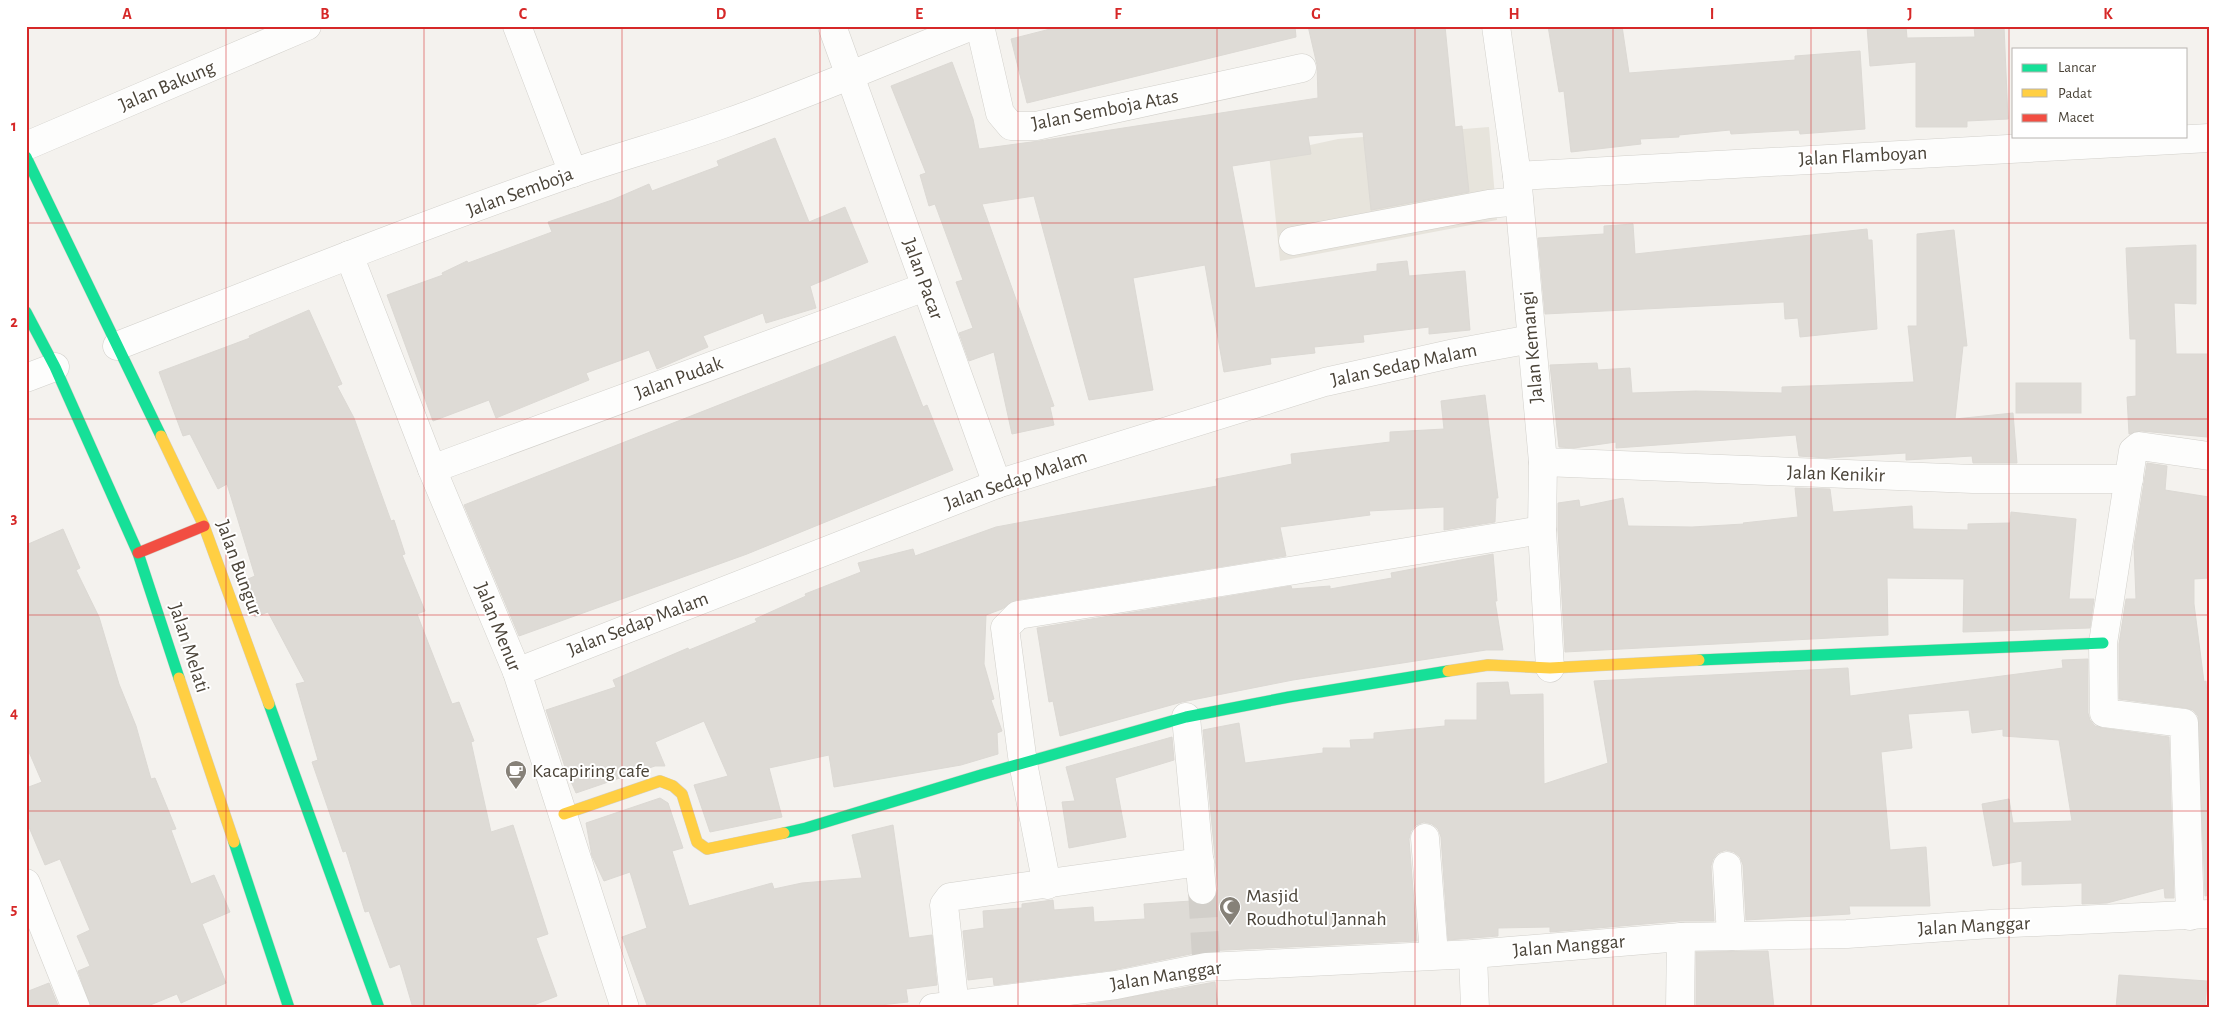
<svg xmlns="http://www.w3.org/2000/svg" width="2235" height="1034" font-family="'Alegreya Sans',sans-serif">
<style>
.residential{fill:#e7e4dc}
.building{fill:#dedbd6;stroke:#dcd9d4}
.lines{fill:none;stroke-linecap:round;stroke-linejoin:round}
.street-tunnel{stroke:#d2cfca;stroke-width:28;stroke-dasharray:28 14;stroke-linecap:butt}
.street-casing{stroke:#d2d0cb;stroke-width:29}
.fast-casing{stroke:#d3cfc5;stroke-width:12}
.slow-casing{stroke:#d3cfc5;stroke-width:12}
.jam-casing{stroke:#d3cfc5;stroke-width:12}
.street{stroke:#fdfdfc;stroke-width:28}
.fast{stroke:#16e098;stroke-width:11}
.slow{stroke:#ffcf43;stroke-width:11}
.jam{stroke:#f24e42;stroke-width:11}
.grid{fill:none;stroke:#d62828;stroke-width:1;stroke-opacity:0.55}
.labels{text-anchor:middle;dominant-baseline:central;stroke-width:4;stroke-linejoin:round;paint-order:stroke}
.street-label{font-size:20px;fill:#4b4439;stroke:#fff}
.poi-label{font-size:20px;fill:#4b4439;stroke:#fff;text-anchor:start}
.neatline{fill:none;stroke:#d62828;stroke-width:2}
.grid-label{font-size:16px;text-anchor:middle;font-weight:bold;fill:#d62828}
</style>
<rect width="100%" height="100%" fill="#f4f2ee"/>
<polygon class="residential" points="1489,127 1497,220 1280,261 1269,154 1338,139"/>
<g class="building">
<polygon points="1062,26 1295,26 1296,37 1027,103 1011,39"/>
<polygon points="1308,26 1445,26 1455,127 1462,126 1469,192 1371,210 1363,132 1308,136 1311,154 1232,166 1255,288 1377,271 1377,264 1407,261 1409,276 1465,271 1470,330 1429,334 1429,327 1363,335 1364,342 1314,347 1315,353 1270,358 1271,364 1224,372 1205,265 1133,278 1153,390 1089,400 1034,196 982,204 1054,406 1050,407 1054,425 1012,434 994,352 969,361 959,333 973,328 956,282 963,280 935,204 929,206 920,175 926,173 891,86 952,62 973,119 979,149 1039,141 1318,98 1317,65"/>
<polygon points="1548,26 1622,26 1629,73 1795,60 1795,56 1860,51 1865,129 1800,134 1799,130 1731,134 1730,130 1679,135 1679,137 1640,139 1641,144 1571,152 1564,91 1559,92"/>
<polygon points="1867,26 1906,26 1907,38 1975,37 1974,26 2004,26 2008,119 1967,121 1967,127 1916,127 1916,62 1870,66"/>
<polygon points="775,138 809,222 845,207 868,262 810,286 816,308 766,323 763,313 703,336 708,347 657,369 649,350 586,373 589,380 496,418 489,400 433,421 387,295 443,275 442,273 467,261 468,263 552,232 548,222 612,200 649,184 652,191 719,166 717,161"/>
<polygon points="1633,224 1635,254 1867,229 1868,240 1872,240 1877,329 1800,337 1798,318 1785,319 1784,302 1545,314 1538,238 1604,234 1604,226"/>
<polygon points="1954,230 1967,346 1963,346 1955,419 2013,413 2017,463 1973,463 1972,456 1906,460 1906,453 1826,458 1799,456 1796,435 1616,448 1616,442 1574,448 1559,447 1550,365 1597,363 1598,370 1630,368 1632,393 1696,391 1782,393 1782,387 1914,382 1908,326 1917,326 1917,234"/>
<polygon points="2196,245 2196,304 2174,303 2176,354 2209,354 2207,437 2141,431 2129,434 2127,397 2136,396 2136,339 2130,339 2126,248"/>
<polygon points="309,310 342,384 337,386 354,418 391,521 394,520 405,554 402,555 425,611 417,614 452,704 459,702 474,741 471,742 491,832 513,825 548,934 536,938 557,996 526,1008 413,1008 400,964 390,968 369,911 365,912 346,851 343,852 312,762 318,760 296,684 305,682 268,612 255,617 241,582 255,576 227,484 218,489 190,434 183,436 159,372 250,338 249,336"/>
<polygon points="895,336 923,407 927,405 953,470 747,554 519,636 464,505"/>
<rect x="2016" y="383" width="65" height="30"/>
<polygon points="1485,395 1498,498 1496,498 1495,522 1444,530 1444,507 1369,511 1370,515 1280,527 1286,556 1016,600 1002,609 986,615 984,664 994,699 991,700 1002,731 997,733 998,754 961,765 834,787 829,755 769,768 782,817 710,832 694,785 728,776 704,721 655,742 665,766 655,766 576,793 566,770 546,710 616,687 613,680 688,648 689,650 757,622 755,619 806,596 805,594 861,572 858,563 913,549 915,556 996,527 1217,486 1216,479 1292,464 1291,454 1390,442 1390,432 1444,429 1441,401"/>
<polygon points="2147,463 2167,466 2165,490 2209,497 2209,578 2194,579 2194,604 2204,682 2206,681 2209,722 2209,895 2205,896 2198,716 2193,710 2186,708 2119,699 2119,644 2126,599 2136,599 2134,546"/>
<polygon points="1795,488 1830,489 1833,512 1912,506 1913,529 1968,530 1968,524 2010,523 2011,512 2076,519 2069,599 2094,599 2090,628 1963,632 1964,579 1887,578 1888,635 1565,652 1558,530 1558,503 1579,500 1580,507 1623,498 1628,526 1692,527 1744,524 1743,523 1798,517"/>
<polygon points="63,529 80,568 76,570 99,617 119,684 136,726 151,779 155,778 176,829 171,830 191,884 214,875 230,912 202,924 226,983 181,1003 177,994 143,1008 91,1008 78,971 90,966 77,936 90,930 60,859 45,865 26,820 26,788 42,782 26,745 26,545"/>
<polygon points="1493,554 1497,601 1495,601 1503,650 1486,650 1293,680 1182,702 1060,736 1053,701 1049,702 1037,628 1291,586 1292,589 1330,586 1330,589 1392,578 1391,573"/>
<polygon points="2088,659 2088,713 2090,720 2095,726 2102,728 2169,737 2174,898 2165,898 2164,888 2107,903 2082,904 2082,883 2022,885 2022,861 1993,866 1982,804 2009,799 2013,823 2072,821 2059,740 2003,736 2003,729 1972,733 1969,710 1908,714 1912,748 1881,752 1890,850 1926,847 1930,906 1849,906 1850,914 1746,920 1743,865 1740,857 1734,852 1726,850 1718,853 1713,859 1711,866 1714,921 1680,921 1550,932 1550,927 1498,928 1498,936 1448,940 1441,837 1438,829 1432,824 1424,822 1416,825 1411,831 1409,839 1417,941 1205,951 1113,970 994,985 993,977 968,980 963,931 984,928 983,911 1022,908 1022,904 1053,900 1054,910 1093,907 1094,922 1145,919 1144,904 1192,901 1203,906 1211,902 1216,896 1218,889 1203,730 1239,723 1245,763 1323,753 1323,748 1351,748 1350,740 1374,739 1374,733 1445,726 1445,720 1477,720 1477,683 1508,682 1510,695 1543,694 1544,784 1608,763 1594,681 1848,668 1850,696 2063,668 2062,660"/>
<polygon points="1172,737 1174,760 1115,778 1126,837 1069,848 1062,802 1075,801 1066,767"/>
<polygon points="660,798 668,803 683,848 672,851 689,906 772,883 774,889 802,883 862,878 852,835 893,825 909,938 932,935 937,985 906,989 908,1002 880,1005 880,1008 648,1008 622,937 647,928 630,872 604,881 592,856 586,823"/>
<polygon points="1768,951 1774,1008 1696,1008 1696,952"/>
<polygon points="2119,975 2207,981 2205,1008 2116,1008"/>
<polygon points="1215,982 1218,1008 1086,1008 1086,1005"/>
<polygon points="49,983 59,1008 26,1008 26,992"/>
</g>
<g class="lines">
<polyline class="street-tunnel" points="1202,890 1206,957"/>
<g class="street-casing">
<g id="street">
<polyline points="517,26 573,173"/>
<polyline points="832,26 997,484"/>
<polyline points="980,26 1000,113 1011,126 1036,126 1302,68"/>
<polyline points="1496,26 1517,176 1543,462 1542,530 1550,668"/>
<polyline points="26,146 307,26"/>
<polyline points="1517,176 2209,138"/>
<polyline points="1293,241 1489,204 1519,201"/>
<polyline points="349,255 432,469 517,672 625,1008"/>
<path d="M 117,346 C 268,287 419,226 572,173 C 624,155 677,141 729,122 C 811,93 891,58 972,26"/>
<polyline points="26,378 55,367"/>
<polyline points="1543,462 1973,479 2129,479"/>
<polyline points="432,469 925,287"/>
<polyline points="517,672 997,484 1325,382 1455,353 1531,339"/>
<polyline points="1186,717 1202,890"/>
<polyline points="1425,838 1434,955"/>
<polyline points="1727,866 1731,936"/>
<polyline points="26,883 76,1008"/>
<polyline points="1047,885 1023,763 1005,628 1018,615 1542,530"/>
<polyline points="2190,916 2184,723 2104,713 2103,643 2133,451 2139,446 2209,456"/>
<polyline points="1473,954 1475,1008"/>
<polyline points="933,1008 1116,985 1206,967 1473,954 1681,937 1847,934 1991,924 2209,914"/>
<polyline points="955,1008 944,905 950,897 1200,862"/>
<polyline points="1680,1008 1681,937"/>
</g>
</g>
<g class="fast-casing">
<g id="fast">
<polyline points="26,157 161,436"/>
<polyline points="26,312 55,367 138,553 179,678"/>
<polyline points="1699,660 2103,643"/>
<polyline points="269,704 379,1008"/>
<polyline points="784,833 806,828 981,775 1186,717 1289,697 1448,671"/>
<polyline points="234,842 289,1008"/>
</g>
</g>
<g class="slow-casing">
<g id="slow">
<polyline points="161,436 204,526 269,704"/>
<polyline points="1448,671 1488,665 1550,668 1699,660"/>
<polyline points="179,678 234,842"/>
<polyline points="564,814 660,781 673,786 682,794 697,842 707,849 784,833"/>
</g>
</g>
<g class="jam-casing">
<polyline id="jam" points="138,553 204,526"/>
</g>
<use href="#street" class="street"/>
<use href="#fast" class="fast"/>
<use href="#slow" class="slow"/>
<use href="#jam" class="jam"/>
</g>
<path class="grid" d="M 226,26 L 226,1008M 424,26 L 424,1008M 622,26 L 622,1008M 820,26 L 820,1008M 1018,26 L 1018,1008M 1217,26 L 1217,1008M 1415,26 L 1415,1008M 1613,26 L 1613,1008M 1811,26 L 1811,1008M 2009,26 L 2009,1008M 26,223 L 2209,223M 26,419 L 2209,419M 26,615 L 2209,615M 26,811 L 2209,811"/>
<defs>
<g id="cafe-pin" transform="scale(1.125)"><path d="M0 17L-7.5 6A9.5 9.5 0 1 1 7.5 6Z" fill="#868178" stroke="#fff"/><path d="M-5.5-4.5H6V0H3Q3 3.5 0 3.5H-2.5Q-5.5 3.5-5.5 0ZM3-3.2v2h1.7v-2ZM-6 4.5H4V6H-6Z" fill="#fff"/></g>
<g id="mosque-pin" transform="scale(1.125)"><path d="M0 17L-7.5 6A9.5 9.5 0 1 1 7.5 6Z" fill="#868178" stroke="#fff"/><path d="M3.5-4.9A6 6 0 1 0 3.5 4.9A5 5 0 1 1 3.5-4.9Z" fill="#fff"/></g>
</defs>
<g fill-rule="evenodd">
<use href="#cafe-pin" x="516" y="771"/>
<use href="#mosque-pin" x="1230" y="907"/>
</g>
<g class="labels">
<g class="street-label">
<text transform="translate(167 86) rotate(-23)">Jalan Bakung</text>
<text transform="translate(1105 110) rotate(-11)">Jalan Semboja Atas</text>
<text transform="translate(1863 156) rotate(-3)">Jalan Flamboyan</text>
<text transform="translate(520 192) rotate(-20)">Jalan Semboja</text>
<text transform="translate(923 279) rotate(70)">Jalan Pacar</text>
<text transform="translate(1532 347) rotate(-95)">Jalan Kemangi</text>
<text transform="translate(1404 365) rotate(-12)">Jalan Sedap Malam</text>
<text transform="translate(679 378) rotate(-20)">Jalan Pudak</text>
<text transform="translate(1836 474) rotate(2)">Jalan Kenikir</text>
<text transform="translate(1016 480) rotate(-19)">Jalan Sedap Malam</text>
<text transform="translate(239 568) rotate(70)">Jalan Bungur</text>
<text transform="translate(638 624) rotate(-21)">Jalan Sedap Malam</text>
<text transform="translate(498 627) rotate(68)">Jalan Menur</text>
<text transform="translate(189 648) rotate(72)">Jalan Melati</text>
<text transform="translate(1974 926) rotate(-3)">Jalan Manggar</text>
<text transform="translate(1569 946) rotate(-5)">Jalan Manggar</text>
<text transform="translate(1166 976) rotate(-9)">Jalan Manggar</text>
</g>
<g class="poi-label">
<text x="532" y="771">Kacapiring cafe</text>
<text x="1246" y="896">Masjid<tspan x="1246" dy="23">Roudhotul Jannah</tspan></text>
</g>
</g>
<rect width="2235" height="1034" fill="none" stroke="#ffffff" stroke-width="55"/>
<rect x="2012" y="48" width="175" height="90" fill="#ffffff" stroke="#b7b4b0"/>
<rect x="2022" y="64" width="25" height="8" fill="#16e098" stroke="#b7b4b0"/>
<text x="2058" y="72" font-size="15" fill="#4b4439">Lancar</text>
<rect x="2022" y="89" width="25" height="8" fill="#ffcf43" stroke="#b7b4b0"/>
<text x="2058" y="98" font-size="15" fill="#4b4439">Padat</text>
<rect x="2022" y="114" width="25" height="8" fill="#f24e42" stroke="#b7b4b0"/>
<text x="2058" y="122" font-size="15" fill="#4b4439">Macet</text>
<rect x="28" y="28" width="2180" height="978" class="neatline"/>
<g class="grid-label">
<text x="127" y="19">A</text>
<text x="325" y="19">B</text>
<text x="523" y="19">C</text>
<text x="721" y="19">D</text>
<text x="919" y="19">E</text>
<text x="1118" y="19">F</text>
<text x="1316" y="19">G</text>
<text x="1514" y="19">H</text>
<text x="1712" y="19">I</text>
<text x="1910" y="19">J</text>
<text x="2108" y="19">K</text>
<text x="14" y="131">1</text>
<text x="14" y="327">2</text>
<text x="14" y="523">3</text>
<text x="14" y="718">4</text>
<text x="14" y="914">5</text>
</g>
</svg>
